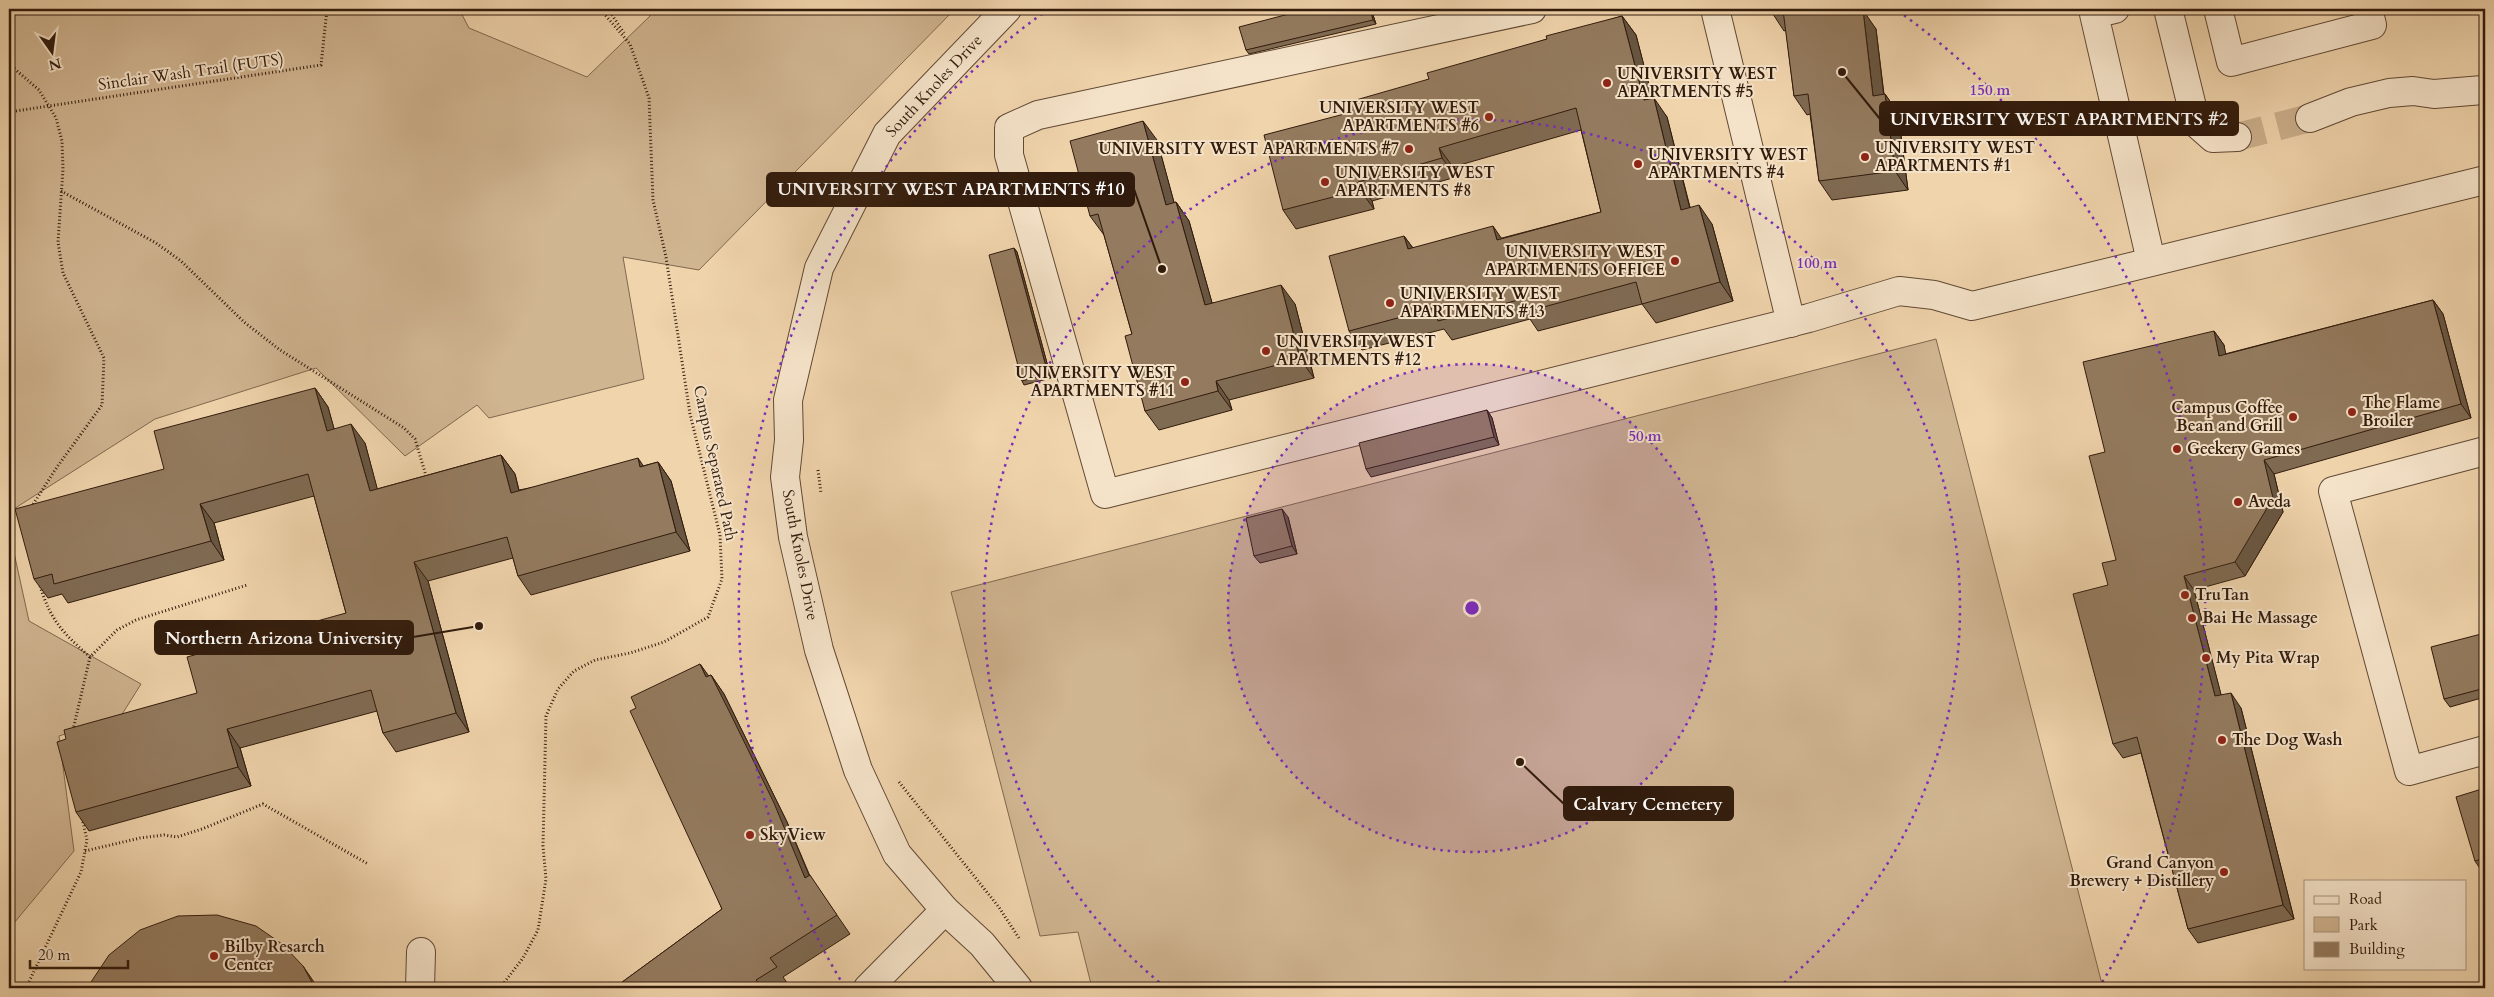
<svg xmlns="http://www.w3.org/2000/svg" width="2494" height="997" font-family="Cardo,serif">
<style>
.green{fill:#d0b591;stroke:#80684e}
.lines{fill:none;stroke-linecap:round;stroke-linejoin:round}
.minor-tunnel{stroke:#caaf8c;stroke-width:28;stroke-dasharray:28 14;stroke-linecap:butt}
.minor-casing{stroke:#614934;stroke-width:30}
.path{stroke:#311b0c;stroke-width:3;stroke-dasharray:1 2.5;stroke-linecap:butt}
.minor{stroke:#f5e3c9;stroke-width:28}
.wall{fill:#7f6a52;stroke:#311b0c}
.shaded-wall{fill:#685642;stroke:#311b0c}
.building{fill:#947b5f;stroke:#311b0c}
.ring{fill:none;stroke:#7b2cbf;stroke-width:2.5;stroke-dasharray:2.5 5}
.poi-dot{fill:#8f2418;stroke:#f5e3c9;stroke-width:2}
.labels{text-anchor:middle;dominant-baseline:central;stroke-width:4;stroke-linejoin:round;paint-order:stroke}
.street-label{font-size:16px;fill:#311b0c;stroke:#f5e3c9}
.poi-label{font-size:16px;font-weight:bold;fill:#311b0c;stroke:#f5e3c9;text-anchor:start}
.centre{fill:#7b2cbf;stroke:#f5e3c9;stroke-width:2.5}
.ring-label{font-size:15px;text-anchor:middle;font-weight:bold;fill:#7b2cbf;stroke:#f5e3c9;stroke-width:4;stroke-linejoin:round;paint-order:stroke}
.leader{fill:none;stroke:#311b0c;stroke-width:2}
.callout-dot{fill:#311b0c;stroke:#f5e3c9;stroke-width:2}
.callout{fill:#311b0c;stroke:#311b0c;stroke-width:2}
.callout-label{font-size:18px;text-anchor:middle;font-weight:bold;fill:#fff}
</style>
<rect width="100%" height="100%" fill="#f0d4ac"/>
<filter id="stains"><feTurbulence type="fractalNoise" baseFrequency=".004" numOctaves="4"/><feColorMatrix values="0 0 0 0 .2 0 0 0 0 .09 0 0 0 0 .02 0 0 0 .5 -.17"/></filter>
<radialGradient id="worn" r=".72"><stop offset=".6" stop-color="#630" stop-opacity="0"/><stop offset="1" stop-color="#630" stop-opacity=".3"/></radialGradient>
<g class="green">
<polygon points="9,9 459,9 469,28 587,77 650,16 648,9 955,9 699,270 623,257 644,379 489,418 477,405 405,456 316,368 155,419 9,512"/>
<polygon points="1936,339 2103,988 1092,988 1078,932 1040,936 951,592"/>
<polygon points="9,530 29,621 141,684 121,716 59,736 74,851 9,929"/>
</g>
<g class="lines">
<polyline class="minor-tunnel" points="2237,137 2310,118"/>
<g class="minor-casing">
<g id="minor">
<polyline points="1007,9 887,134 819,268 788,400 789,440 785,477 793,537 819,650 858,770 897,854 945,910 982,944 1018,988"/>
<polyline points="1532,9 1038,115 1009,128 1009,155 1105,494 1809,318 1899,291 1934,295 1972,306 2485,180"/>
<polyline points="1715,9 1791,323"/>
<polyline points="2115,9 2094,14 2151,261"/>
<polyline points="2168,9 2196,123 2213,138 2237,137"/>
<polyline points="2218,9 2231,62 2372,25 2368,9"/>
<polyline points="2310,118 2351,102 2389,93 2413,91 2434,94 2483,90"/>
<polyline points="2485,451 2333,491 2409,771 2485,750"/>
<polyline points="420,988 421,952"/>
<polyline points="868,988 945,910"/>
</g>
</g>
<g class="path">
<polyline points="608,9 624,33"/>
<polyline points="9,64 39,90 56,118 62,141 63,169 58,242 63,273 104,358 102,405 57,467 32,506"/>
<polyline points="9,112 321,65 327,9"/>
<polyline points="61,191 156,243 181,261 244,322 280,350 404,428 415,439 427,479"/>
<polyline points="818,470 821,493"/>
<path d="M 40,586 C 51,621 63,633 90,657 L 117,630 L 136,620 L 247,585"/>
<polyline points="73,730 90,657"/>
<polyline points="899,782 998,906 1019,938"/>
<polyline points="85,851 140,838 164,835 177,837 202,829 263,804 368,864"/>
<polyline points="26,988 81,872 87,840 82,818"/>
<polyline points="500,988 523,958 538,930 546,879 543,846 546,716 558,689 574,671 595,660 630,653 664,642 708,617 722,579 720,535 690,414 666,257 653,200 649,98 630,44 600,9"/>
</g>
<use href="#minor" class="minor"/>
</g>
<g class="wall">
<polygon points="1308,9 1371,9 1376,24 1249,54 1246,50"/>
<polygon points="1771,9 1861,9 1876,29 1884,94 1885,94 1898,113 1908,190 1832,200 1819,181 1810,114 1807,115 1794,96 1786,30 1784,31 1771,11"/>
<polygon points="1622,16 1636,35 1652,98 1667,117 1690,207 1712,224 1733,301 1656,323 1642,304 1538,331 1530,319 1452,340 1444,329 1362,350 1349,331 1404,236 1413,248 1502,238 1601,212 1581,130 1453,167 1456,177 1372,201 1374,209 1296,229 1283,210 1352,112 1429,79 1547,39"/>
<polygon points="1157,140 1174,203 1176,202 1189,221 1212,303 1295,304 1314,378 1229,400 1232,410 1159,430 1145,411 1132,334 1104,235 1090,216"/>
<polygon points="1014,248 1017,252 1051,378 1024,385 1022,381"/>
<polygon points="2433,300 2443,314 2471,418 2274,474 2283,512 2245,576 2194,590 2221,695 2241,708 2294,919 2198,943 2188,929 2141,753 2123,758 2113,744 2108,585 2116,560 2214,331 2224,345 2225,354"/>
<polygon points="315,388 328,407 334,429 365,443 377,489 501,455 515,474 519,490 643,466 658,462 671,481 690,551 531,595 518,576 513,558 428,581 469,732 396,752 383,733 377,711 240,748 251,786 89,831 76,812 197,693 346,613 314,496 214,523 224,560 68,603 62,594 48,598 34,579"/>
<polygon points="1487,410 1492,418 1499,445 1371,477 1366,469"/>
<polygon points="1288,517 1297,554 1260,563 1254,556"/>
<polygon points="2485,633 2485,697 2450,707 2444,699"/>
<polygon points="700,664 708,676 711,675 724,694 787,822 810,876 850,934 783,977 790,987 787,988 614,988 722,909 636,708"/>
<polygon points="2485,788 2485,872 2483,873 2475,861"/>
</g>
<g class="shaded-wall">
<polygon points="1370,9 1371,9 1376,24 1373,20"/>
<polygon points="1850,9 1861,9 1864,30 1851,11"/>
<polygon points="1863,10 1876,29 1886,115 1873,96"/>
<polygon points="1622,16 1636,35 1658,119 1644,100"/>
<polygon points="1885,94 1898,113 1908,190 1895,171"/>
<polygon points="1654,98 1667,117 1695,229 1681,210"/>
<polygon points="1143,121 1157,140 1180,224 1166,205"/>
<polygon points="1439,148 1453,167 1456,177 1442,158"/>
<polygon points="1358,182 1372,201 1374,209 1360,190"/>
<polygon points="1176,202 1189,221 1218,324 1205,305"/>
<polygon points="1699,205 1712,224 1733,301 1720,282"/>
<polygon points="1493,226 1506,245 1497,240"/>
<polygon points="1404,236 1418,255 1408,249"/>
<polygon points="1014,248 1017,252 1051,378 1048,374"/>
<polygon points="1281,285 1295,304 1314,378 1300,359"/>
<polygon points="2433,300 2443,314 2471,418 2461,404"/>
<polygon points="2214,331 2224,345 2229,370 2219,356"/>
<polygon points="1216,381 1229,400 1232,410 1218,391"/>
<polygon points="315,388 328,407 340,450 327,431"/>
<polygon points="1487,410 1492,418 1499,445 1494,437"/>
<polygon points="351,424 365,443 383,510 370,491"/>
<polygon points="501,455 515,474 524,512 511,493"/>
<polygon points="638,458 651,477 640,467"/>
<polygon points="2264,460 2274,474 2283,512 2245,576 2235,562"/>
<polygon points="658,462 671,481 690,551 676,532"/>
<polygon points="200,504 214,523 224,560 211,541"/>
<polygon points="1282,509 1288,517 1297,554 1292,546"/>
<polygon points="414,562 428,581 469,732 456,713"/>
<polygon points="2184,576 2194,590 2225,710 2215,696"/>
<polygon points="700,664 714,683 706,677"/>
<polygon points="711,675 724,694 787,822 818,897 805,878"/>
<polygon points="2231,693 2241,708 2294,919 2283,905"/>
<polygon points="227,729 240,748 251,786 238,767"/>
<polygon points="303,966 316,985 318,988 315,988"/>
</g>
<g class="building">
<polygon points="1308,9 1370,9 1373,20 1246,50 1239,27"/>
<polygon points="1771,9 1850,9 1851,11 1863,10 1873,96 1885,94 1895,171 1819,181 1808,94 1794,96 1783,10 1771,11"/>
<polygon points="1622,16 1644,100 1654,98 1681,210 1699,205 1720,282 1642,304 1636,282 1525,312 1522,299 1438,321 1435,308 1349,331 1329,256 1404,236 1408,249 1493,226 1497,240 1601,212 1576,108 1439,148 1442,158 1358,182 1360,190 1283,210 1264,135 1352,112 1349,102 1429,79 1427,73 1547,39 1546,36"/>
<polygon points="1143,121 1166,205 1176,202 1205,305 1281,285 1300,359 1216,381 1218,391 1145,411 1125,336 1132,334 1098,214 1090,216 1070,141"/>
<polygon points="1014,248 1048,374 1022,381 989,255"/>
<polygon points="2433,300 2461,404 2264,460 2273,498 2235,562 2184,576 2215,696 2231,693 2283,905 2188,929 2137,737 2113,744 2073,594 2108,585 2102,563 2116,560 2089,456 2105,452 2083,362 2214,331 2219,356"/>
<polygon points="315,388 327,431 351,424 370,491 501,455 511,493 638,458 640,467 658,462 676,532 518,576 507,537 414,562 456,713 383,733 371,690 227,729 238,767 76,812 57,742 66,739 64,730 197,693 187,657 346,613 308,474 200,504 211,541 54,584 52,574 34,579 15,509 164,469 154,431"/>
<polygon points="1487,410 1494,437 1366,469 1359,443"/>
<polygon points="1282,509 1292,546 1254,556 1246,518"/>
<polygon points="2485,633 2485,688 2444,699 2431,647"/>
<polygon points="700,664 706,677 711,675 734,721 774,803 805,878 810,875 837,915 770,958 777,967 756,980 763,988 614,988 722,909 630,711 636,708 631,697"/>
<polygon points="2485,788 2485,858 2475,861 2456,797"/>
<polygon points="217,915 256,926 282,944 303,966 315,988 87,988 109,955 140,930 178,916"/>
</g>
<circle cx="1472" cy="608" r="244" fill="#7b2cbf" fill-opacity=".12"/>
<g class="ring">
<circle cx="1472" cy="608" r="244"/>
<path d="M1165 987A488 488 0 1 1 1779 987"/>
<path d="M844 986A733 733 0 0 1 1046 11M1898 11A733 733 0 0 1 2100 986"/>
</g>
<g class="poi-dot">
<circle cx="1607" cy="83" r="5"/>
<circle cx="1489" cy="117" r="5"/>
<circle cx="1409" cy="149" r="5"/>
<circle cx="1865" cy="157" r="5"/>
<circle cx="1638" cy="164" r="5"/>
<circle cx="1325" cy="182" r="5"/>
<circle cx="1675" cy="261" r="5"/>
<circle cx="1390" cy="303" r="5"/>
<circle cx="1266" cy="351" r="5"/>
<circle cx="1185" cy="382" r="5"/>
<circle cx="2352" cy="412" r="5"/>
<circle cx="2293" cy="417" r="5"/>
<circle cx="2177" cy="449" r="5"/>
<circle cx="2238" cy="502" r="5"/>
<circle cx="2185" cy="595" r="5"/>
<circle cx="2192" cy="618" r="5"/>
<circle cx="2206" cy="658" r="5"/>
<circle cx="2222" cy="740" r="5"/>
<circle cx="750" cy="835" r="5"/>
<circle cx="2224" cy="872" r="5"/>
<circle cx="214" cy="956" r="5"/>
</g>
<g class="labels">
<g class="street-label">
<text transform="translate(191 72) rotate(-8)">Sinclair Wash Trail (FUTS)</text>
<text transform="translate(934 86) rotate(-47)">South Knoles Drive</text>
<text transform="translate(715 463) rotate(78)">Campus Separated Path</text>
<text transform="translate(800 555) rotate(79)">South Knoles Drive</text>
</g>
<g class="poi-label">
<text x="1617" y="74">UNIVERSITY WEST<tspan x="1617" dy="18">APARTMENTS #5</tspan></text>
<text x="1479" y="108" text-anchor="end">UNIVERSITY WEST<tspan x="1479" dy="18">APARTMENTS #6</tspan></text>
<text x="1875" y="148">UNIVERSITY WEST<tspan x="1875" dy="18">APARTMENTS #1</tspan></text>
<text x="1399" y="149" text-anchor="end">UNIVERSITY WEST APARTMENTS #7</text>
<text x="1648" y="155">UNIVERSITY WEST<tspan x="1648" dy="18">APARTMENTS #4</tspan></text>
<text x="1335" y="173">UNIVERSITY WEST<tspan x="1335" dy="18">APARTMENTS #8</tspan></text>
<text x="1665" y="252" text-anchor="end">UNIVERSITY WEST<tspan x="1665" dy="18">APARTMENTS OFFICE</tspan></text>
<text x="1400" y="294">UNIVERSITY WEST<tspan x="1400" dy="18">APARTMENTS #13</tspan></text>
<text x="1276" y="342">UNIVERSITY WEST<tspan x="1276" dy="18">APARTMENTS #12</tspan></text>
<text x="1175" y="373" text-anchor="end">UNIVERSITY WEST<tspan x="1175" dy="18">APARTMENTS #11</tspan></text>
<text x="2362" y="403">The Flame<tspan x="2362" dy="18">Broiler</tspan></text>
<text x="2283" y="408" text-anchor="end">Campus Coffee<tspan x="2283" dy="18">Bean and Grill</tspan></text>
<text x="2187" y="449">Geekery Games</text>
<text x="2248" y="502">Aveda</text>
<text x="2195" y="595">TruTan</text>
<text x="2202" y="618">Bai He Massage</text>
<text x="2216" y="658">My Pita Wrap</text>
<text x="2232" y="740">The Dog Wash</text>
<text x="760" y="835">SkyView</text>
<text x="2214" y="863" text-anchor="end">Grand Canyon<tspan x="2214" dy="18">Brewery + Distillery</tspan></text>
<text x="224" y="947">Bilby Resarch<tspan x="224" dy="18">Center</tspan></text>
</g>
</g>
<circle cx="1472" cy="608" r="8" class="centre"/>
<g class="ring-label">
<text x="1990" y="95">150 m</text>
<text x="1817" y="268">100 m</text>
<text x="1645" y="441">50 m</text>
</g>
<path class="leader" d="M1842 72L1880 119M1162 269L1134 189M479 626L413 637M1520 762L1564 804"/>
<g class="callout-dot">
<circle cx="1842" cy="72" r="5"/>
<circle cx="1162" cy="269" r="5"/>
<circle cx="479" cy="626" r="5"/>
<circle cx="1520" cy="762" r="5"/>
</g>
<g class="callout">
<rect x="1880" y="102" width="358" height="33" rx="5"/>
<rect x="767" y="173" width="367" height="33" rx="5"/>
<rect x="155" y="621" width="258" height="33" rx="5"/>
<rect x="1564" y="787" width="169" height="33" rx="5"/>
</g>
<g class="callout-label">
<text x="2059" y="125">UNIVERSITY WEST APARTMENTS #2</text>
<text x="951" y="195">UNIVERSITY WEST APARTMENTS #10</text>
<text x="284" y="644">Northern Arizona University</text>
<text x="1648" y="810">Calvary Cemetery</text>
</g>
<rect width="2494" height="997" fill="none" stroke="#f0d4ac" stroke-width="30"/>
<rect x="10" y="10" width="2474" height="977" fill="none" stroke="#311b0c" stroke-width="2.5"/>
<rect x="15" y="15" width="2464" height="967" fill="none" stroke="#311b0c"/>
<rect x="2304" y="880" width="162" height="90" fill="#f5e3c9" stroke="#a7937d"/>
<rect x="2314" y="896" width="25" height="8" fill="#f5e3c9" stroke="#a7937d"/>
<text x="2349" y="904" font-size="15" fill="#311b0c">Road</text>
<rect x="2314" y="917" width="25" height="15" fill="#d0b591" stroke="#a7937d"/>
<text x="2349" y="930" font-size="15" fill="#311b0c">Park</text>
<rect x="2314" y="942" width="25" height="15" fill="#947b5f" stroke="#a7937d"/>
<text x="2349" y="954" font-size="15" fill="#311b0c">Building</text>
<g transform="translate(52 52) rotate(166)" stroke="#f5e3c9" stroke-width="4" paint-order="stroke">
<path d="M0-4L9 19L0 12L-9 19Z" fill="#311b0c"/>
<text y="-8" font-size="14" font-weight="bold" text-anchor="middle" fill="#311b0c">N</text>
</g>
<path d="M30 960v8h98v-8" fill="none" stroke="#311b0c" stroke-width="2.5"/>
<text x="38" y="960" font-size="15" fill="#311b0c" stroke="#f5e3c9" stroke-width="4" paint-order="stroke">20 m</text>
<rect width="100%" height="100%" filter="url(#stains)"/>
<rect width="100%" height="100%" fill="url(#worn)"/>
</svg>
